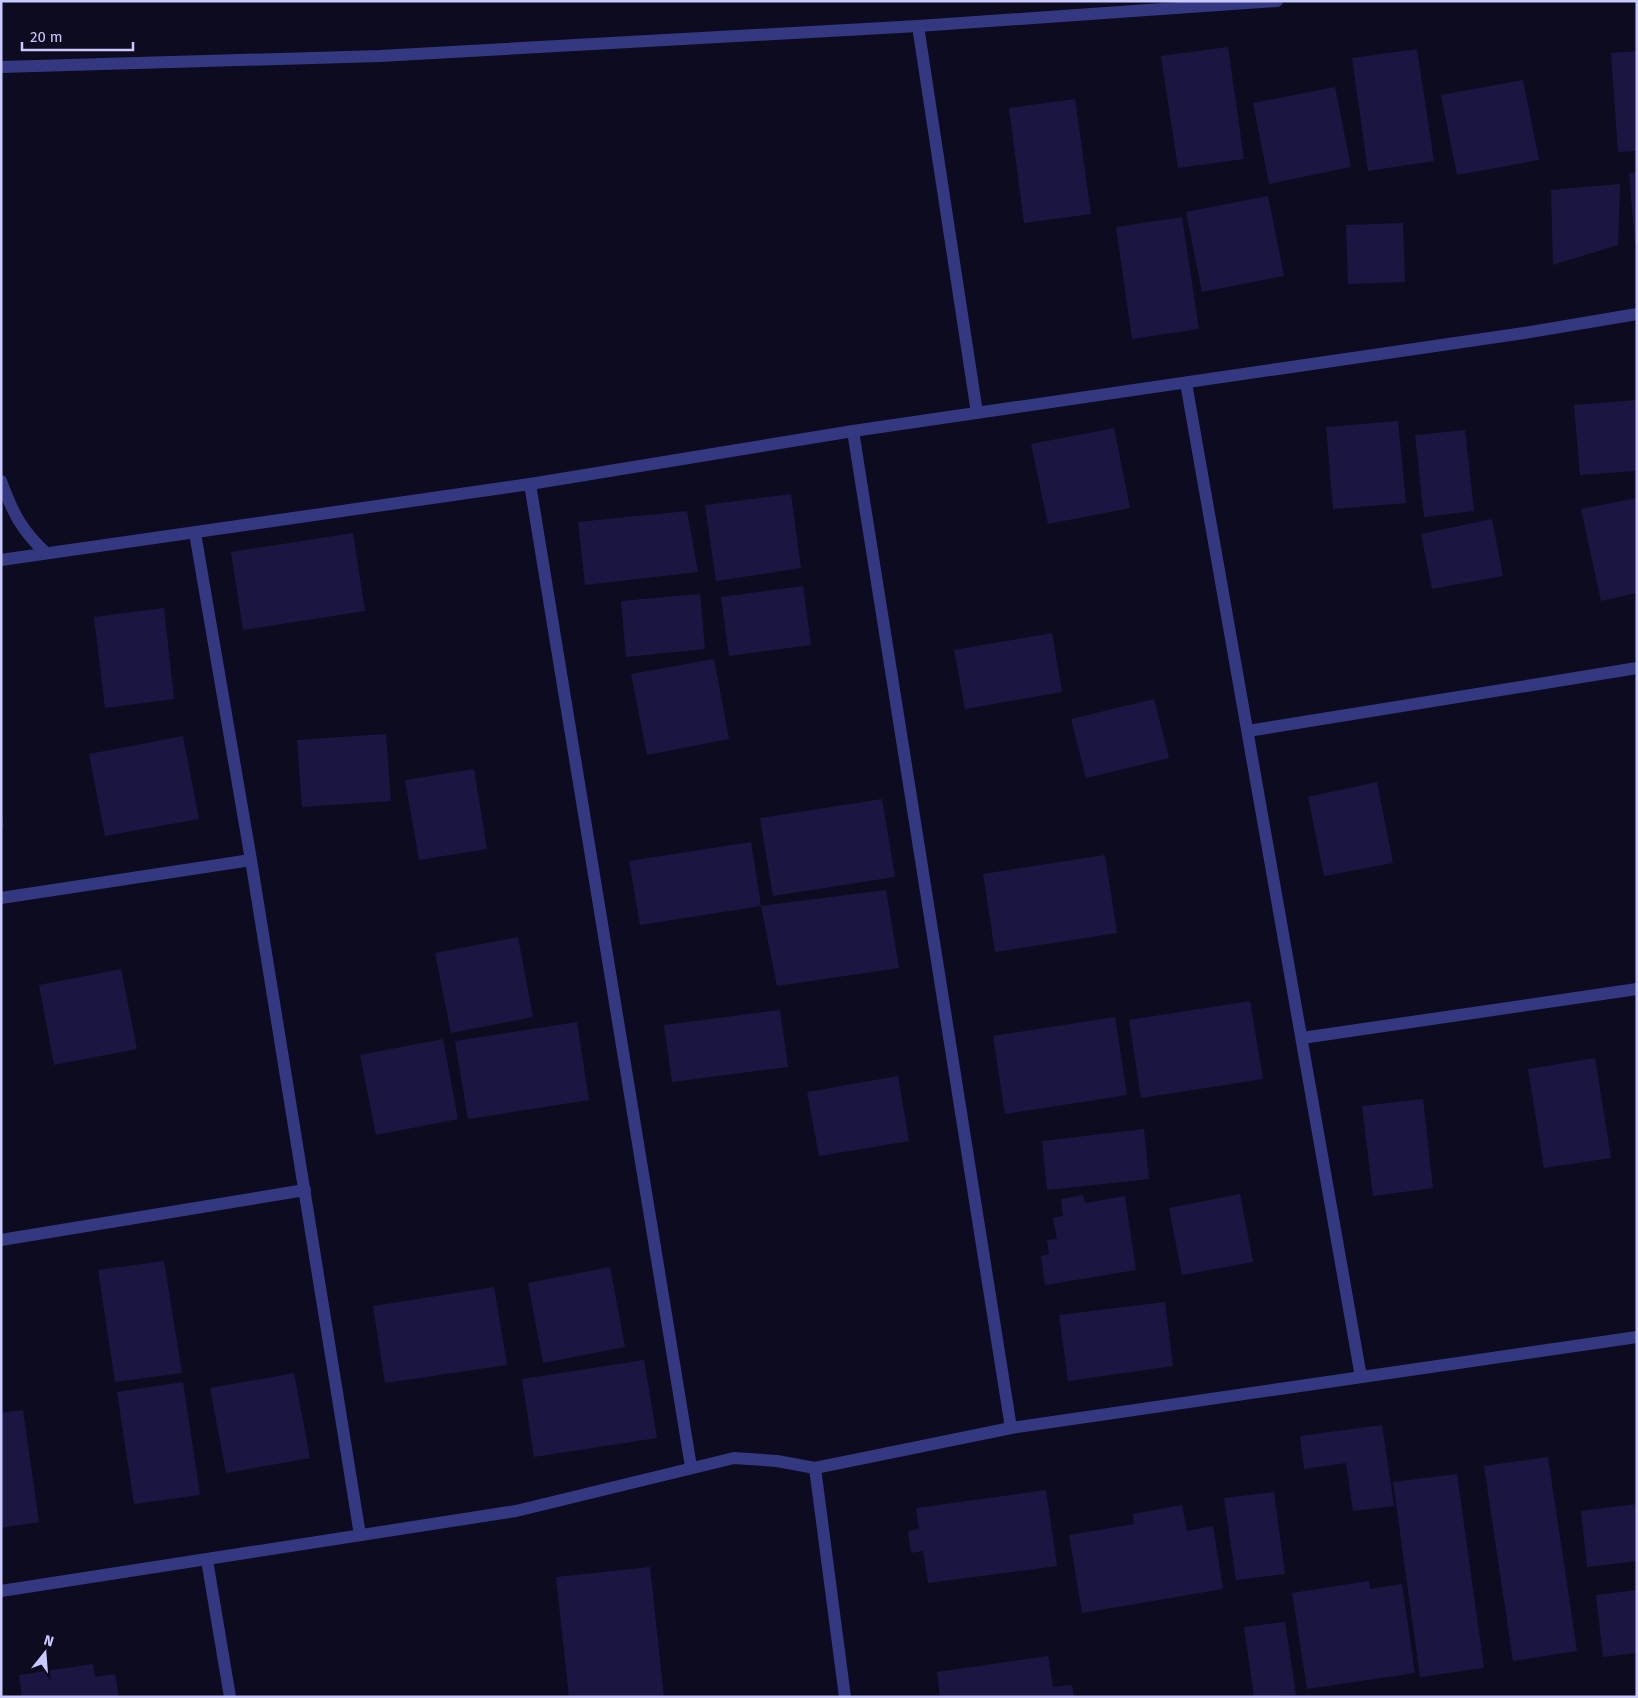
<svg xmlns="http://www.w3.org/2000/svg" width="1638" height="1698" font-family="'Fira Sans',sans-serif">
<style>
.building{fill:#1b1641}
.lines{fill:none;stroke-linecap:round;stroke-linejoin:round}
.minor{stroke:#343880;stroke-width:12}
</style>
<rect width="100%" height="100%" fill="#0d0b1f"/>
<g class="building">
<polygon points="1228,47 1244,159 1178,168 1161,56"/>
<polygon points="1417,49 1434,161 1368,171 1352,58"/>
<polygon points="1637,51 1637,151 1618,152 1611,53"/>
<polygon points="1523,80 1539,160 1457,175 1441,95"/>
<polygon points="1335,87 1351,167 1269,184 1253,103"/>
<polygon points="1075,99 1091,214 1024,223 1009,108"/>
<polygon points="1637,172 1637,244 1635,245 1629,173"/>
<polygon points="1620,184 1618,245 1553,265 1551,190"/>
<polygon points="1268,196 1284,276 1202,292 1186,212"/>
<polygon points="1182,217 1199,329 1132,339 1116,227"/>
<polygon points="1403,223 1405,282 1348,284 1346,225"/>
<polygon points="1637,400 1637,471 1580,475 1574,405"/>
<polygon points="1398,421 1406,503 1333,509 1326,427"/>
<polygon points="1114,428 1130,508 1048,524 1031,444"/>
<polygon points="1465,430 1474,511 1424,517 1415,435"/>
<polygon points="791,494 801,568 716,581 705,505"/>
<polygon points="1637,498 1637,593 1601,601 1581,509"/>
<polygon points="687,511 698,572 585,585 578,522"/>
<polygon points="1492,519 1503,576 1432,589 1421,534"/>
<polygon points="353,533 365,611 243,630 231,552"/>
<polygon points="803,586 811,645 729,656 721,597"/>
<polygon points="700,594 705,649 626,657 621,601"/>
<polygon points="164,608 174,699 105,708 94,617"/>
<polygon points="1052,633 1062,692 965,709 954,650"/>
<polygon points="714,659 729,739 647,755 631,674"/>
<polygon points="1154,699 1169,758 1086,778 1071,719"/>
<polygon points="386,734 391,801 302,807 297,740"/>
<polygon points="183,736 199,819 105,836 89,754"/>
<polygon points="474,769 487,849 419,860 405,780"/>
<polygon points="1377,782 1393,863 1324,876 1308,797"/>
<polygon points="882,799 895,877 773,896 760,818"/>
<polygon points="2,814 4,827 1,827 1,815"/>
<polygon points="751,842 761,906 640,925 629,861"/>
<polygon points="1105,855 1117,933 995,952 983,874"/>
<polygon points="886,890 899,968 777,986 761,906"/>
<polygon points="518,937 533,1017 451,1033 435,953"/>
<polygon points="121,969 137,1049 54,1065 39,985"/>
<polygon points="1250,1001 1263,1079 1141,1098 1129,1020"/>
<polygon points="780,1010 788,1067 672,1082 664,1025"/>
<polygon points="1115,1017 1127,1095 1005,1114 993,1036"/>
<polygon points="577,1022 589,1100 468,1119 455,1041"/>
<polygon points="443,1039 458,1119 376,1135 360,1055"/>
<polygon points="1595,1058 1611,1158 1544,1168 1528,1069"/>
<polygon points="898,1076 909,1141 819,1156 807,1092"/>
<polygon points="1423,1099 1433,1188 1373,1196 1362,1106"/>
<polygon points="1144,1129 1149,1179 1047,1190 1042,1141"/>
<polygon points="1240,1194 1253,1262 1182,1275 1169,1208"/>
<polygon points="1083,1195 1085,1203 1125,1196 1136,1270 1045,1285 1041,1256 1049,1254 1047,1240 1057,1239 1053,1218 1063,1216 1061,1199"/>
<polygon points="164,1261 182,1373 115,1382 98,1270"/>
<polygon points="610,1267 625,1347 543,1363 528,1283"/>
<polygon points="494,1287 507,1365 385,1383 373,1306"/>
<polygon points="1165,1302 1173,1366 1068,1381 1059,1315"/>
<polygon points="644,1360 657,1438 534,1457 522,1379"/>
<polygon points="294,1373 310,1458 226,1473 210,1388"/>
<polygon points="183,1382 200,1495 134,1504 117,1392"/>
<polygon points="23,1410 39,1522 1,1528 1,1413"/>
<polygon points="1382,1425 1394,1506 1353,1511 1346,1463 1304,1469 1300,1436"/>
<polygon points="1548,1457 1577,1651 1513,1661 1484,1466"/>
<polygon points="1457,1474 1484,1668 1420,1677 1393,1482"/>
<polygon points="1046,1490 1057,1566 928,1583 923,1551 911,1553 908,1531 919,1529 916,1508"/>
<polygon points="1274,1492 1285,1574 1236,1580 1224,1498"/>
<polygon points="1637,1504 1637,1561 1587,1567 1581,1511"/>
<polygon points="1182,1505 1187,1531 1213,1526 1223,1589 1082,1613 1069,1535 1134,1524 1133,1514"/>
<polygon points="650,1567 664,1697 569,1697 556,1577"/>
<polygon points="1369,1581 1370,1589 1402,1584 1415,1673 1307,1689 1292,1593"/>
<polygon points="1637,1590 1637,1653 1603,1657 1596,1595"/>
<polygon points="1285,1622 1296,1695 1254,1697 1244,1627"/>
<polygon points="1048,1656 1053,1687 1072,1685 1074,1697 940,1697 937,1672"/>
<polygon points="93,1664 95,1677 115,1674 119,1697 22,1697 19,1675"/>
</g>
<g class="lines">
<g class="minor">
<polyline points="918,26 977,413"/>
<polyline points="1,67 380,56 918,26 1277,1"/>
<polyline points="1186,383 1361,1377"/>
<polyline points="853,431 1011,1428"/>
<path d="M 1,481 C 13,513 21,530 46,553"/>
<polyline points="530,484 691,1467"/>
<polyline points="195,533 251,860 360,1535"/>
<polyline points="1,560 530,484 853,431 1524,333 1637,314"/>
<polyline points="1248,731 1637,668"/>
<polyline points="1,898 251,860"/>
<polyline points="1302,1038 1637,989"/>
<polyline points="1,1240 305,1190"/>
<polyline points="815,1468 845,1697"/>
<polyline points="207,1560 230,1697"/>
<polyline points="1,1591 516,1511 734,1458 777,1461 815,1468 1011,1428 1637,1337"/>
</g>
</g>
<rect width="1638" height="1698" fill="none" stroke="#cac9ff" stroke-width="5"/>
<g transform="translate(45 1653) rotate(17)" stroke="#0d0b1f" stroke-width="4" paint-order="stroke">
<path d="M0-4L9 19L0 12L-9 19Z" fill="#cac9ff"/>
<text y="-8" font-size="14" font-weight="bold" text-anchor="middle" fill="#cac9ff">N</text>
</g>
<path d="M22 42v8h111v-8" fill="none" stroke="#cac9ff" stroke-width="2.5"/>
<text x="30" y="42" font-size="15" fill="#cac9ff" stroke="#0d0b1f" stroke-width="4" paint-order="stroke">20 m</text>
</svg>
